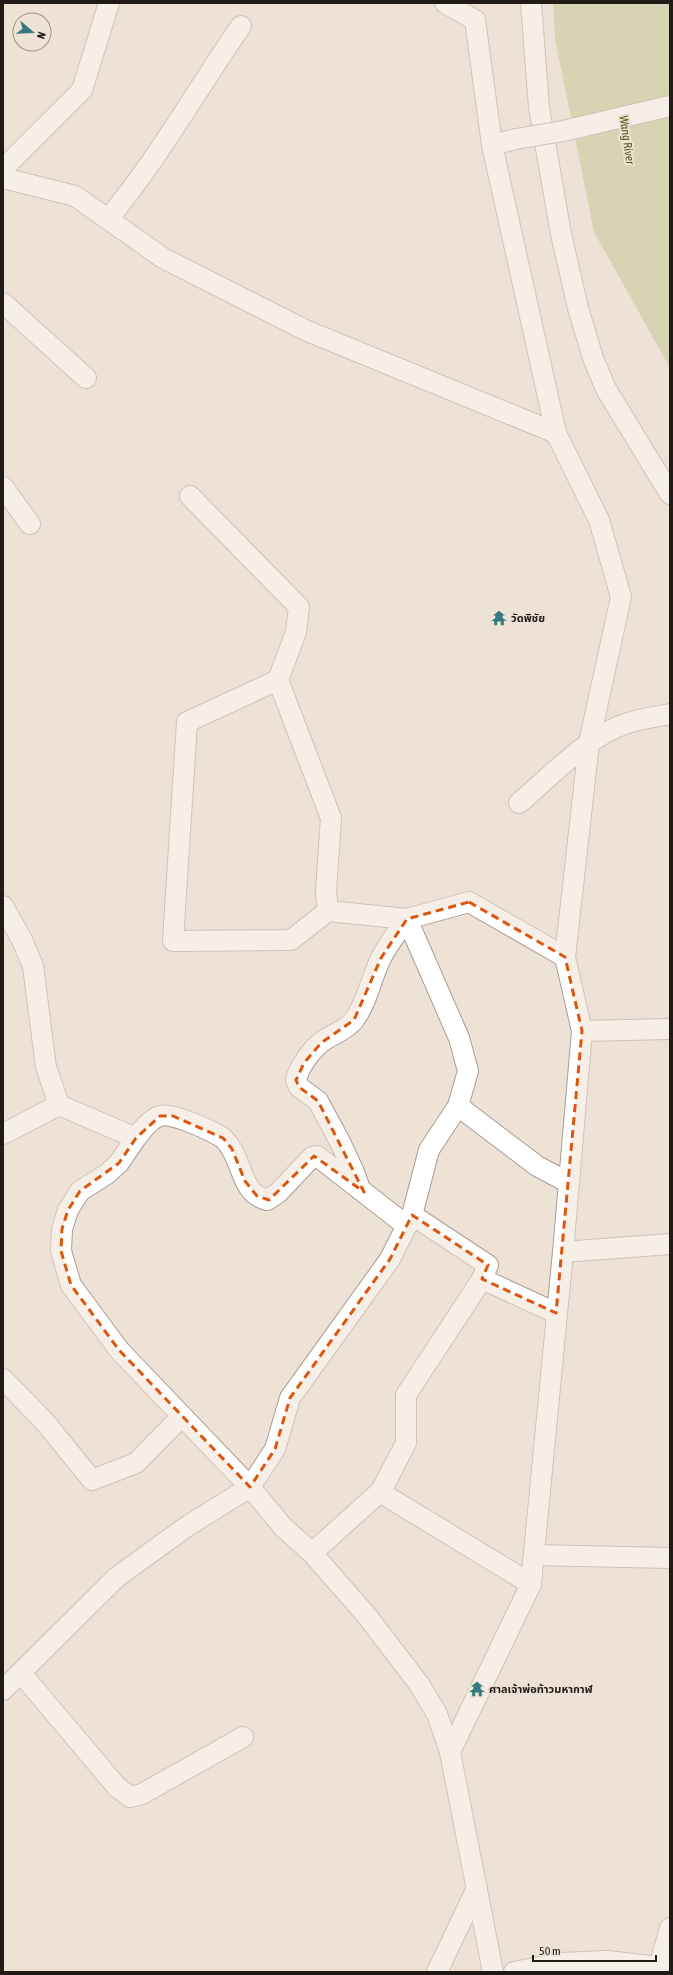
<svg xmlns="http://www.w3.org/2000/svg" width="673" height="1975" font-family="'Asap Condensed','Noto Sans Thai',sans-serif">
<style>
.water{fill:#b9c48b}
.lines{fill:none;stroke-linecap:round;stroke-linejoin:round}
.minor-casing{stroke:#a99d93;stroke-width:22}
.minor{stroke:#fff;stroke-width:20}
.minor-bridge-casing{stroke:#a99d93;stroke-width:22;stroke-linecap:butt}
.minor-bridge{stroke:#fff;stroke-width:20}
.marked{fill:none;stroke:#de560d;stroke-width:3;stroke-dasharray:8 5;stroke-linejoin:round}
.labels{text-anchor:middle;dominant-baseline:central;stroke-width:4;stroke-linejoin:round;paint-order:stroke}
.poi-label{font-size:11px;font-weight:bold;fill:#201b17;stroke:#eee1d6;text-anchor:start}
.water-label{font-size:12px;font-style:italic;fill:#50591a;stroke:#eee1d6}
</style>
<rect width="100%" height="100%" fill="#eee1d6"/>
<polygon class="water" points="553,3 670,3 670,368 594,232 555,39"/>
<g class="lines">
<g class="minor-casing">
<g id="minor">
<polyline points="445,3 475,20 492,145"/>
<polyline points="531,3 539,108 561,234 578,308 593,358 606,389 670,494"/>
<polyline points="3,169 82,90 109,3"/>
<polyline points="3,178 75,196 163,258 305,330 556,433"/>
<path d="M 108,219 C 158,159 196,91 241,26"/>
<polyline points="3,303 86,378"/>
<polyline points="3,487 30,524"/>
<polyline points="190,496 299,607 296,632 278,680"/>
<path d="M 519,803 C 549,778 588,736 625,724 C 639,719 655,717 670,714"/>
<polyline points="3,906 22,940 33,966 46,1067 59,1105 136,1138 119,1163 107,1174 80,1191 68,1210 62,1229 61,1251 71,1285 119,1350 250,1487 283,1527 312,1553 367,1616 419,1684 437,1714 450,1752"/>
<polyline points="328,911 326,891 331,818 278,680 187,722 173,941 291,940 328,911 407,919 469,902 565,957"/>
<polyline points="582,1031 670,1029"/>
<polyline points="458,1106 537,1166 569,1183"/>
<polyline points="3,1134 59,1105"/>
<path d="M 136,1138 C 142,1130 150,1119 160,1116 C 172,1112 212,1131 223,1138 C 226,1141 230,1146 232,1150 C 243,1168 243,1194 267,1200 L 278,1193 L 312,1157 L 317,1156 L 407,1226"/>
<path d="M 360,1189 L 354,1172 L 340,1142 L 318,1101 L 299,1087 L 296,1080 C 299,1066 314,1046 326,1039 C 336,1033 347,1029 354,1020 C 368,1001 371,978 381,958 C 388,944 398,932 407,919"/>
<polyline points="412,1215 488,1265 482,1279"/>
<polyline points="563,1252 670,1244"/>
<polyline points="3,1379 44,1421 92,1480 136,1463 182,1416"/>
<polyline points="312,1553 381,1491"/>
<polyline points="534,1555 670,1558"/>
<polyline points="531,1584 383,1494 381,1491 406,1443 406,1395 482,1279 556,1313"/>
<polyline points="21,1673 117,1787 130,1797 142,1794 243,1737"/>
<polyline points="3,1690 117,1577 186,1527 250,1487 275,1449 290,1398 390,1259 412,1215 429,1150 458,1106 468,1071 459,1038 407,919"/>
<polyline points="437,1972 477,1888"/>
<polyline points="493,1972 450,1752 531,1584 563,1252 582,1031 565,957 589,743 621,597 599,520 556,433 492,145 516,139"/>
<polyline points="514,1972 560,1963 607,1961 659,1967 670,1928"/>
</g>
</g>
<use href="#minor" class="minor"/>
<g class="minor-bridge-casing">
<polyline id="minor-bridge" points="516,139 563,131 670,106"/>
</g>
<use href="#minor-bridge" class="minor-bridge"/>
</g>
<path d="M0 0H673V1975H0ZM 469,902 L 565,957 L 582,1031 L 556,1313 L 482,1279 L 488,1265 L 412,1215 L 390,1259 L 290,1398 L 275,1449 L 250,1487 L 119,1350 L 71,1285 L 61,1251 L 62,1229 L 68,1210 L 80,1191 L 119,1163 L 136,1138 L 160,1116 L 173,1116 L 223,1138 L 232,1149 L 245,1181 L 257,1196 L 269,1200 L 314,1156 L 364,1192 L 318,1101 L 299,1087 L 296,1080 L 304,1063 L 321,1043 L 354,1020 L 381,958 L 407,919 Z" fill="#eee1d6" fill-opacity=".55" fill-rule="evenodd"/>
<path class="marked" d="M 469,902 L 565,957 L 582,1031 L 556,1313 L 482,1279 L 488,1265 L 412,1215 L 390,1259 L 290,1398 L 275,1449 L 250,1487 L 119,1350 L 71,1285 L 61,1251 L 62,1229 L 68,1210 L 80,1191 L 119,1163 L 136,1138 L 160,1116 L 173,1116 L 223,1138 L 232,1149 L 245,1181 L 257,1196 L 269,1200 L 314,1156 L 364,1192 L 318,1101 L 299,1087 L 296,1080 L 304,1063 L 321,1043 L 354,1020 L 381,958 L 407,919 Z"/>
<defs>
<g id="temple-bare" transform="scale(1.2)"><path d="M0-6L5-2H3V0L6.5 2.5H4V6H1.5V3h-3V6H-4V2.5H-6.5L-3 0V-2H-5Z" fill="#327b80" stroke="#eee1d6" stroke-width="2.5" paint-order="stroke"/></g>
</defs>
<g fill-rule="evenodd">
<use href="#temple-bare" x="499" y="618"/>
<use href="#temple-bare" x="477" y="1689"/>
</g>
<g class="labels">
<g class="poi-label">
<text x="511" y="618">วัดพิชัย</text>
<text x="489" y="1689">ศาลเจ้าพ่อท้าวมหากาฬ</text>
</g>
<g class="water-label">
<text transform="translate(627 140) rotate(82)">Wang River</text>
</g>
</g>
<rect width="673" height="1975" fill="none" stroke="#201b17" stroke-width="8"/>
<g transform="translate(32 32) rotate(109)"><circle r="19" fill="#eee1d6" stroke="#9c928a"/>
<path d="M0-3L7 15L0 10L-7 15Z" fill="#327b80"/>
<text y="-6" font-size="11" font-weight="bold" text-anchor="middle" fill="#201b17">N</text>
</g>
<path d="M533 1955v6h123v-6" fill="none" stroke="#201b17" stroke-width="2"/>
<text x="539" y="1955" font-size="12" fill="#201b17" stroke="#eee1d6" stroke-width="3" paint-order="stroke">50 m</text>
</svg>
